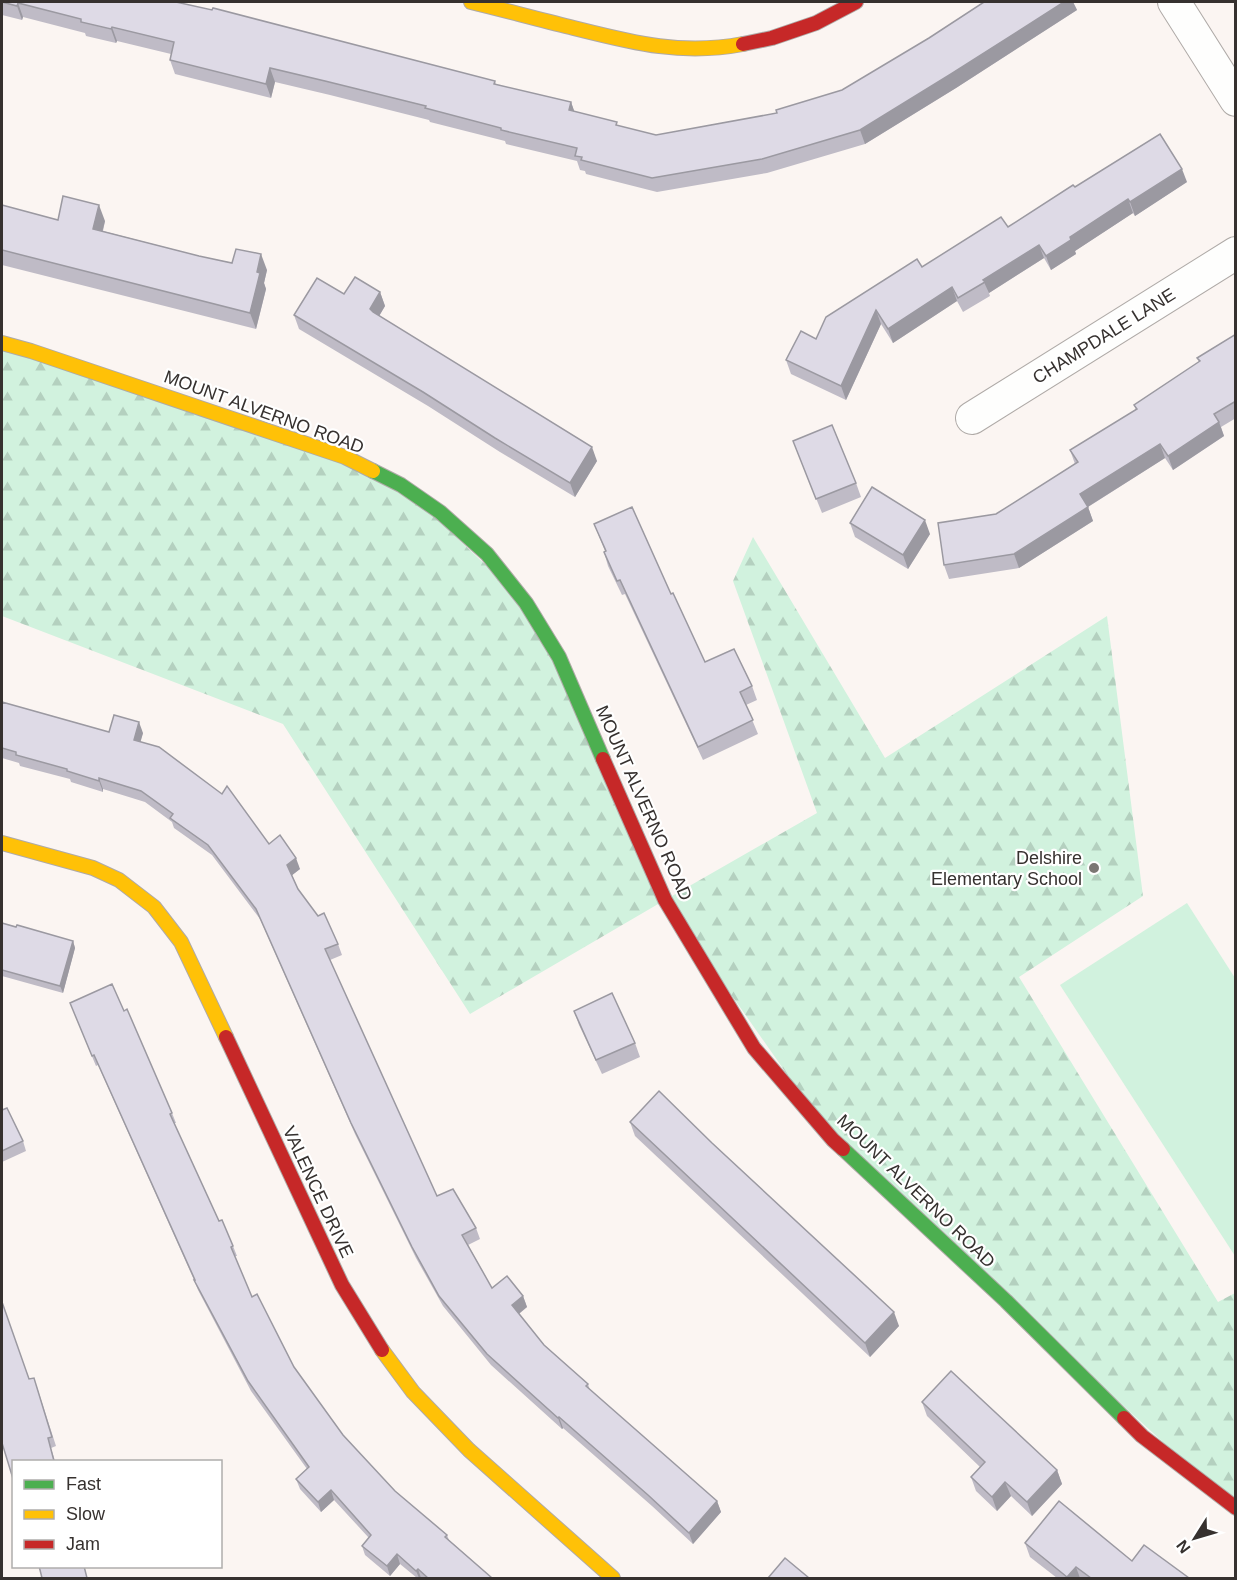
<svg xmlns="http://www.w3.org/2000/svg" width="1237" height="1580" font-family="Arial,sans-serif">
<style>
.forest{fill:url(#forest-firs)}
.pitch{fill:#d1f2de}
.lines{fill:none;stroke-linecap:round;stroke-linejoin:round}
.street-casing{stroke:#afaaa7;stroke-width:34}
.fast-casing{stroke:#afaaa7;stroke-width:16}
.slow-casing{stroke:#afaaa7;stroke-width:16}
.jam-casing{stroke:#afaaa7;stroke-width:16}
.street{stroke:#fefefd;stroke-width:32}
.fast{stroke:#4caf50;stroke-width:14}
.slow{stroke:#ffc107;stroke-width:14}
.jam{stroke:#c62828;stroke-width:14}
.wall{fill:#bfbbc6}
.shaded-wall{fill:#9b99a1}
.building{fill:#dedae6;stroke:#9b99a1;stroke-width:1.5}
.poi-dot{fill:#7b7673;stroke:#fff;stroke-width:2}
.labels{text-anchor:middle;dominant-baseline:central;stroke-width:4.5;stroke-linejoin:round;paint-order:stroke}
.street-label{font-size:18px;fill:#36312f;stroke:#fff}
.poi-label{font-size:18px;fill:#36312f;stroke:#fff;text-anchor:end}
</style>
<defs>
<pattern id="forest-firs" width="22" height="20" patternUnits="userSpaceOnUse" patternTransform="scale(1.5)"><rect width="22" height="20" fill="#d1f2de"/><path d="M5 1l3.5 6h-7zM16 11l3.5 6h-7z" fill="#b4d0bf"/></pattern>
</defs>
<rect width="100%" height="100%" fill="#fbf5f2"/>
<polygon class="forest" points="2,343 401,485 526,603 665,900 817,813 733,581 753,537 885,758 1107,616 1143,896 1019,977 1218,1302 1235,1293 1235,1508 833,1140 665,900 470,1014 283,724 2,616"/>
<polygon class="pitch" points="1187,903 1235,978 1235,1256 1060,985"/>
<g class="lines">
<g class="street-casing">
<g id="street">
<polyline points="1174,2 1236,100"/>
<polyline points="972,418 1236,253"/>
</g>
</g>
<g class="fast-casing">
<g id="fast">
<polyline points="373,471 401,485 440,512 487,554 526,603 559,657 603,759"/>
<polyline points="843,1149 1006,1301 1124,1418"/>
</g>
</g>
<g class="slow-casing">
<g id="slow">
<path d="M 471,2 C 504,10 537,19 570,27 C 630,42 680,56 743,44"/>
<polyline points="2,343 31,351 345,457 373,471"/>
<polyline points="2,843 93,868 119,880 154,907 181,942 226,1037"/>
<polyline points="382,1350 413,1392 469,1450 613,1578"/>
</g>
</g>
<g class="jam-casing">
<g id="jam">
<polyline points="743,44 772,38 816,23 856,2"/>
<polyline points="603,759 665,900 754,1048 833,1140 843,1149"/>
<polyline points="226,1037 342,1285 382,1350"/>
<polyline points="1124,1418 1142,1436 1236,1508"/>
</g>
</g>
<use href="#street" class="street"/>
<use href="#fast" class="fast"/>
<use href="#slow" class="slow"/>
<use href="#jam" class="jam"/>
</g>
<g class="wall">
<polygon points="2,2 176,2 495,81 496,85 571,102 574,111 619,126 656,135 777,113 842,90 929,38 984,2 1073,2 1077,10 956,88 865,144 767,173 657,192 586,174 585,171 580,170 577,161 506,144 505,141 430,122 429,120 330,95 275,82 271,98 175,74 170,60 171,54 117,41 116,43 86,36 85,33 23,17 22,20 2,15"/>
<polygon points="1187,182 1135,216 1133,213 1075,251 1076,254 1051,270 1044,258 989,293 990,296 963,312 957,301 893,343 881,324 846,400 791,374 786,360 816,339 922,267 1008,227 1075,187"/>
<polygon points="2,205 58,220 105,221 103,231 199,256 267,270 264,283 266,289 256,329 2,265"/>
<polygon points="380,292 385,306 379,316 597,461 575,497 500,452 428,406 299,329 294,315 344,294"/>
<polygon points="1236,334 1236,418 1221,427 1224,436 1173,470 1165,458 1088,507 1093,521 1019,568 949,579 944,565 996,514 1075,464 1070,450 1136,410 1134,405 1199,362 1197,358"/>
<polygon points="793,441 856,483 861,497 822,513"/>
<polygon points="850,523 930,534 908,569 855,537"/>
<polygon points="594,524 671,594 705,662 752,686 757,700 746,705 758,734 703,760 625,594 622,595 608,566 604,552 605,551"/>
<polygon points="2,702 109,732 143,733 140,742 300,869 292,875 298,889 338,944 342,955 330,960 437,1196 476,1228 480,1239 468,1245 492,1288 523,1296 527,1307 519,1314 544,1345 588,1384 590,1390 717,1501 721,1512 693,1544 652,1506 563,1428 562,1429 491,1365 443,1306 416,1258 355,1134 260,919 212,855 174,828 172,822 145,802 103,789 103,792 71,782 70,779 20,766 19,763 2,758"/>
<polygon points="2,923 73,941 75,948 63,993 2,976"/>
<polygon points="70,1003 124,1011 172,1113 176,1123 174,1123 219,1221 233,1246 237,1256 235,1256 252,1297 294,1367 343,1435 395,1491 447,1535 449,1540 492,1578 417,1578 400,1564 390,1576 365,1555 362,1546 369,1538 334,1500 321,1512 300,1489 296,1479 307,1469 251,1391 198,1290 194,1280 98,1065 96,1066"/>
<polygon points="574,1011 635,1043 640,1057 602,1074 579,1025"/>
<polygon points="2,1110 23,1141 26,1151 2,1162"/>
<polygon points="630,1122 712,1143 899,1326 870,1357 635,1136"/>
<polygon points="29,1379 37,1387 56,1446 51,1448 55,1461 14,1461"/>
<polygon points="922,1402 1057,1470 1062,1484 1032,1516 1011,1496 997,1511 976,1491 971,1477 980,1467 927,1416"/>
<polygon points="1025,1543 1132,1561 1189,1578 1057,1578 1030,1557"/>
</g>
<g class="shaded-wall">
<polygon points="1064,2 1073,2 1077,10 956,88 865,144 860,130"/>
<polygon points="18,3 23,17 22,20 17,6"/>
<polygon points="112,27 117,41 116,43 111,29"/>
<polygon points="270,68 275,82 271,98 266,84"/>
<polygon points="571,102 576,116 569,110"/>
<polygon points="1182,169 1187,182 1135,216 1130,202"/>
<polygon points="1128,199 1133,213 1075,251 1076,254 1051,270 1046,256 1070,237"/>
<polygon points="99,205 105,221 99,245 93,229"/>
<polygon points="1039,245 1044,258 989,293 983,280"/>
<polygon points="261,254 267,270 264,283 266,289 256,329 250,313 257,272"/>
<polygon points="952,287 957,301 893,343 888,329"/>
<polygon points="380,292 385,306 375,323 370,309"/>
<polygon points="876,310 881,324 846,400 841,386"/>
<polygon points="1219,422 1224,436 1173,470 1168,456"/>
<polygon points="1160,444 1165,458 1086,508 1080,494"/>
<polygon points="592,447 597,461 575,497 570,483"/>
<polygon points="1088,507 1093,521 1019,568 1014,554"/>
<polygon points="925,520 930,534 908,569 903,555"/>
<polygon points="139,722 143,733 138,751 134,740"/>
<polygon points="99,778 103,789 103,792 99,781"/>
<polygon points="296,858 300,869 291,876 287,865"/>
<polygon points="73,941 75,948 63,993 60,986"/>
<polygon points="523,1296 527,1307 516,1316 512,1305"/>
<polygon points="894,1312 899,1326 870,1357 865,1343"/>
<polygon points="559,1417 563,1428 562,1429 558,1418"/>
<polygon points="1057,1470 1062,1484 1032,1516 1027,1502"/>
<polygon points="1005,1482 1011,1496 997,1511 992,1497"/>
<polygon points="331,1490 334,1500 321,1512 318,1502"/>
<polygon points="717,1501 721,1512 693,1544 689,1533"/>
<polygon points="397,1554 400,1564 390,1576 387,1566"/>
<polygon points="1076,1567 1080,1578 1068,1578 1067,1577"/>
<polygon points="418,1569 421,1578 419,1578 416,1571"/>
</g>
<g class="building">
<polygon points="2,2 176,2 212,10 213,8 495,81 494,84 571,102 569,110 617,122 616,125 656,135 777,113 776,110 842,90 929,38 984,2 1064,2 951,74 860,130 762,159 652,178 581,160 582,157 575,156 577,148 501,130 501,128 425,108 426,106 325,81 270,68 266,84 170,60 174,42 112,27 111,29 81,22 81,19 18,3 17,6"/>
<polygon points="1160,134 1182,169 1130,202 1128,199 1070,237 1071,240 1046,256 1039,245 983,280 985,282 958,298 952,287 888,329 876,310 841,386 786,360 801,331 816,339 826,317 917,259 922,267 1001,217 1008,227 1073,185 1075,187"/>
<polygon points="63,196 99,205 93,229 199,256 232,263 236,249 261,254 257,272 260,273 250,313 2,250 2,205 58,220"/>
<polygon points="355,277 380,292 370,309 373,312 592,447 570,483 495,438 423,392 294,315 317,278 344,294"/>
<polygon points="1236,334 1236,401 1214,414 1219,422 1168,456 1160,444 1080,494 1088,507 1014,554 944,565 938,523 996,514 1078,462 1070,450 1137,409 1134,405 1200,361 1197,358"/>
<polygon points="832,425 856,483 816,499 793,441"/>
<polygon points="872,487 925,520 903,555 850,523"/>
<polygon points="632,507 671,594 673,593 705,662 734,649 752,686 740,692 753,720 698,747 620,580 617,581 604,552 606,551 594,524"/>
<polygon points="2,702 109,732 114,715 139,722 134,740 159,747 222,794 227,786 269,844 280,835 296,858 287,865 298,889 318,916 324,913 338,944 325,949 437,1196 453,1189 476,1228 462,1235 492,1288 507,1276 523,1296 512,1305 544,1345 588,1384 586,1386 717,1501 689,1533 648,1495 559,1417 558,1418 487,1354 439,1296 412,1247 351,1123 256,909 208,845 170,818 173,814 141,791 99,778 99,781 67,771 67,769 16,755 16,752 2,748"/>
<polygon points="2,923 16,927 17,925 73,941 60,986 2,970"/>
<polygon points="112,984 124,1011 127,1009 172,1113 170,1114 219,1221 222,1220 233,1246 231,1247 252,1297 257,1294 294,1367 343,1435 395,1491 447,1535 445,1537 492,1578 428,1578 418,1569 416,1571 397,1554 387,1566 362,1546 371,1535 331,1490 318,1502 296,1479 309,1467 248,1381 194,1280 195,1280 94,1055 92,1056 70,1003"/>
<polygon points="612,993 635,1043 596,1060 574,1011"/>
<polygon points="659,1091 712,1143 894,1312 865,1343 630,1122"/>
<polygon points="7,1108 23,1141 2,1151 2,1110"/>
<polygon points="2,1302 29,1379 34,1378 52,1437 48,1438 54,1461 14,1461 14,1482 2,1443"/>
<polygon points="951,1371 1057,1470 1027,1502 1005,1482 992,1497 971,1477 985,1462 922,1402"/>
<polygon points="1059,1501 1132,1561 1144,1545 1189,1578 1091,1578 1076,1567 1067,1577 1025,1543"/>
<polygon points="785,1558 809,1578 768,1578"/>
<polygon points="39,1566 84,1566 87,1578 42,1578"/>
</g>
<circle class="poi-dot" cx="1094" cy="868" r="6"/>
<g class="labels">
<g class="street-label">
<text transform="translate(1104 336) rotate(-32)">CHAMPDALE LANE</text>
<text transform="translate(264 412) rotate(20)">MOUNT ALVERNO ROAD</text>
<text transform="translate(644 803) rotate(66)">MOUNT ALVERNO ROAD</text>
<text transform="translate(916 1191) rotate(44)">MOUNT ALVERNO ROAD</text>
<text transform="translate(318 1192) rotate(65)">VALENCE DRIVE</text>
</g>
<g class="poi-label">
<text x="1082" y="858">Delshire<tspan x="1082" dy="21">Elementary School</tspan></text>
</g>
</g>
<rect width="1237" height="1580" fill="none" stroke="#36312f" stroke-width="6"/>
<rect x="12" y="1460" width="210" height="108" fill="#ffffff" stroke="#afadac" stroke-width="1.5"/>
<rect x="24" y="1480" width="30" height="9" fill="#4caf50" stroke="#afadac" stroke-width="1.5"/>
<text x="66" y="1490" font-size="18" fill="#36312f">Fast</text>
<rect x="24" y="1510" width="30" height="9" fill="#ffc107" stroke="#afadac" stroke-width="1.5"/>
<text x="66" y="1520" font-size="18" fill="#36312f">Slow</text>
<rect x="24" y="1540" width="30" height="9" fill="#c62828" stroke="#afadac" stroke-width="1.5"/>
<text x="66" y="1550" font-size="18" fill="#36312f">Jam</text>
<g transform="translate(1195 1538) rotate(233)" stroke="#ffffff" stroke-width="4.5" paint-order="stroke">
<path d="M0-4.5L10 22L0 15L-10 22Z" fill="#36312f"/>
<text y="-9" font-size="16" font-weight="bold" text-anchor="middle" fill="#36312f">N</text>
</g>
</svg>
